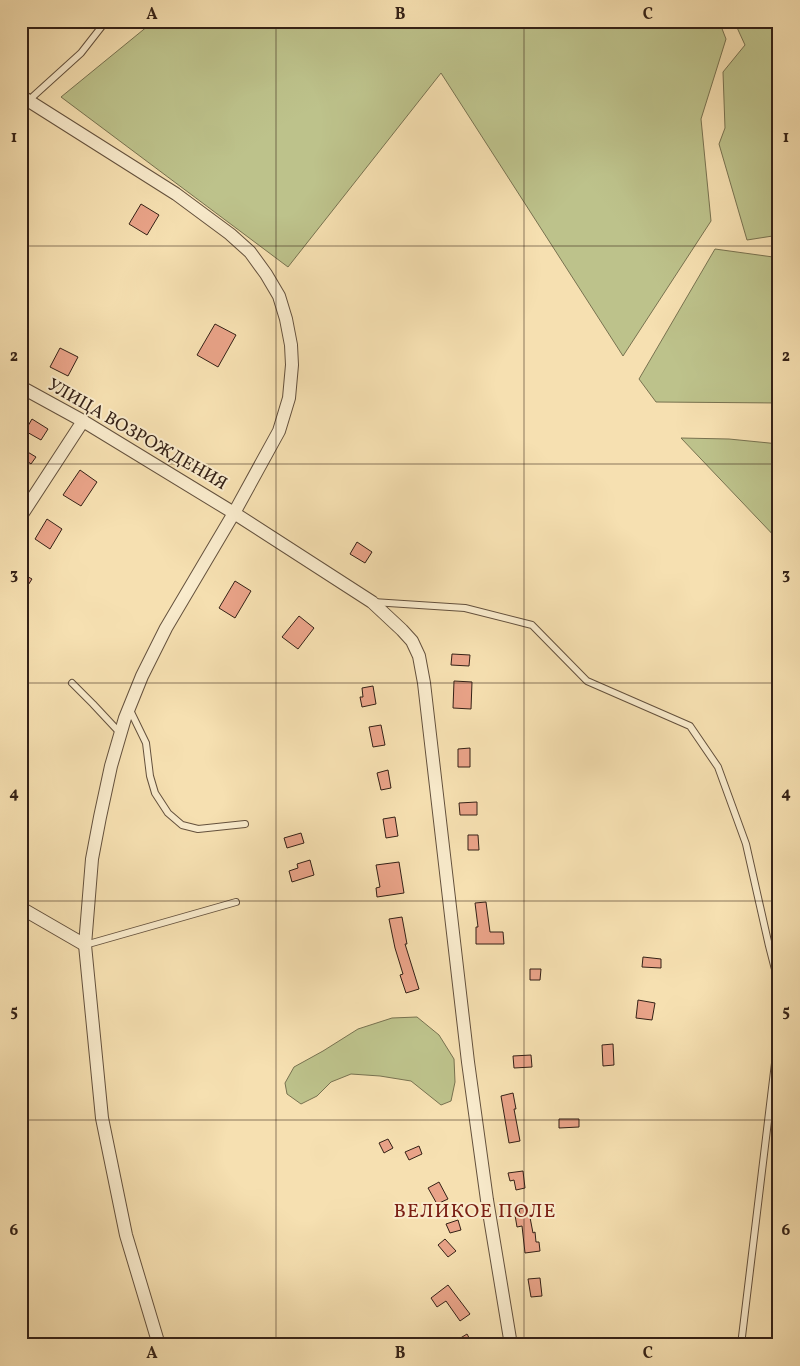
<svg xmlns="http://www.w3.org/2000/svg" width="800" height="1366" font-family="Vollkorn,serif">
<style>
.green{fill:#bdc28b;stroke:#787250}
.building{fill:#e9a388;stroke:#342116}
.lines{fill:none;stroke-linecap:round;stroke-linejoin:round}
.lane-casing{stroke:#64513d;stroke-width:8}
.street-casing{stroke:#64513d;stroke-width:14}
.lane{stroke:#f9ebcc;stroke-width:6}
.street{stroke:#f9ebcc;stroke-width:12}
.grid{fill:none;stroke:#342116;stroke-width:1;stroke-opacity:0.55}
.labels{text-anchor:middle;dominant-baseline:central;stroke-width:4;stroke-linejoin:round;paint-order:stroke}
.street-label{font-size:18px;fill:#342116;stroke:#f9ebcc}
.quarter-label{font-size:20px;letter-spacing:1px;fill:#7a1f14;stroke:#f9ebcc}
.neatline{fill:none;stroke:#342116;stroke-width:2}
.grid-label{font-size:16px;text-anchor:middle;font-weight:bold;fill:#342116}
</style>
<rect width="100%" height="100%" fill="#f6e0b1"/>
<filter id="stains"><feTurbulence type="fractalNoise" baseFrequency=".004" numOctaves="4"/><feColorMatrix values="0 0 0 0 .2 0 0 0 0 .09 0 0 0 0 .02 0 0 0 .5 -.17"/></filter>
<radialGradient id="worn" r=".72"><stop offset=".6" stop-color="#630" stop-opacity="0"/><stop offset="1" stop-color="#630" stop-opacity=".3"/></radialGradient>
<g class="green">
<polygon points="154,21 719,21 726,39 701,119 711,221 623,356 441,73 288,267 61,97"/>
<polygon points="734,21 779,21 779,235 747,240 719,144 725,128 723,72 745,45"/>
<polygon points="715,249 773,257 779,254 779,403 656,402 639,379"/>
<polygon points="681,438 729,439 779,444 779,541"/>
<polygon points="417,1017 439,1035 454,1059 455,1082 451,1101 441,1105 411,1081 380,1076 351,1074 331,1082 317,1096 301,1104 287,1094 285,1083 294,1067 323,1051 358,1029 392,1018"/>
</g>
<g class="building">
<polygon points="141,204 159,215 147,235 129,224"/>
<polygon points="215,324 236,335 218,367 197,355"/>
<polygon points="60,348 78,357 68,376 50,367"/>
<polygon points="32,419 48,429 41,440 25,431"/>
<polygon points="21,448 36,457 31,464 27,461 21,472"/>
<polygon points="80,470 97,482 81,506 63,495"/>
<polygon points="47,519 62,529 50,549 35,539"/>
<polygon points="357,542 372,552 365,563 350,554"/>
<polygon points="21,573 32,579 21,596"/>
<polygon points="235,581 251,591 235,618 219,608"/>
<polygon points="299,616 314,628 298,649 282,637"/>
<polygon points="452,654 470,655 469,666 451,665"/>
<polygon points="454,681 472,682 471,709 453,708"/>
<polygon points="373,686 376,704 362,707 360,697 363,697 362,688"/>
<polygon points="381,725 385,745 373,747 369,727"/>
<polygon points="470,748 470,767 458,767 458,749"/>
<polygon points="388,770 391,788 381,790 377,773"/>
<polygon points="477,802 477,815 460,815 459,803"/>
<polygon points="395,817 398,836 386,838 383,819"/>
<polygon points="301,833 304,843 287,848 284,838"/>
<polygon points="468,835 478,835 479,850 468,850"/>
<polygon points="310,860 314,875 292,882 289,871 298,868 297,864"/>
<polygon points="399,862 404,893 377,897 376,888 380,887 376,865"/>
<polygon points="486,902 490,932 503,932 504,944 476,944 476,927 478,927 475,903"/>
<polygon points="402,917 407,944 405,944 419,989 406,993 400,975 403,974 395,948 389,919"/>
<polygon points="643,957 661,959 661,968 642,967"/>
<polygon points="530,969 541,969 540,980 530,980"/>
<polygon points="638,1000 655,1003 652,1020 636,1018"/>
<polygon points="613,1044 614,1065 603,1066 602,1045"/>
<polygon points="531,1055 532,1067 514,1068 513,1056"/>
<polygon points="513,1093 516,1109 514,1109 520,1141 509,1143 501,1096"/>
<polygon points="559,1119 579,1119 579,1127 559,1128"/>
<polygon points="388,1139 393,1148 384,1153 379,1143"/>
<polygon points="419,1146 422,1154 409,1160 405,1152"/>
<polygon points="523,1171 525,1188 516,1190 514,1180 510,1181 508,1173"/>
<polygon points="439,1182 448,1199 437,1204 428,1188"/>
<polygon points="528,1207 533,1233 535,1232 536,1242 539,1242 540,1251 525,1253 522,1226 517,1227 515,1215 520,1214 519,1209"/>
<polygon points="458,1220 461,1230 450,1233 446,1224"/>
<polygon points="445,1239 456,1251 448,1257 438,1245"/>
<polygon points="540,1278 542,1296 531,1297 528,1279"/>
<polygon points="448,1285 470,1314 460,1321 446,1301 437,1307 431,1298"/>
<polygon points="467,1334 473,1345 449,1345"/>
</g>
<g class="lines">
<g class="lane-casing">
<g id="lane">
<polyline points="28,101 81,53 106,21"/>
<polyline points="373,602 465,608 532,625 587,681 690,726 718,767 746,844 769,946 779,985"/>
<polyline points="72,683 93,704 121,734"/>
<polyline points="129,708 146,743 150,776 155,793 168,813 182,825 198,829 245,824"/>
<polyline points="85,945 236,902"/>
<polyline points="741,1345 779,1030"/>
</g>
</g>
<g class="street-casing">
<g id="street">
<polyline points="21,96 176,194 230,234 250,252 266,274 279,296 286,319 291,345 292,365 289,398 279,431 234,513 166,628 142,676 125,718 111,766 100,817 92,859 85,945 102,1118 126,1235 159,1345"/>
<polyline points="21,387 83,421 234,513 372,602 402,630 412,641 419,656 424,683 468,1062 487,1200 511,1345"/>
<polyline points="21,516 83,421"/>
<polyline points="21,908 85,945"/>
</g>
</g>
<use href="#lane" class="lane"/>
<use href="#street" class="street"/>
</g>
<path class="grid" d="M 276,21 L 276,1345M 524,21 L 524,1345M 21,246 L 779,246M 21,464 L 779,464M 21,683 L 779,683M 21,901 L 779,901M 21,1120 L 779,1120"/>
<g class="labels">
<g class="street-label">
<text transform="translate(137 435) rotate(30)">УЛИЦА ВОЗРОЖДЕНИЯ</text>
</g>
<g class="quarter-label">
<text x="475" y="1212">ВЕЛИКОЕ ПОЛЕ</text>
</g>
</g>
<rect width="800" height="1366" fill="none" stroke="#f6e0b1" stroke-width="55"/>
<rect x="28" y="28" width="744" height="1310" class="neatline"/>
<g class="grid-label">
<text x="152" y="19">A</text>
<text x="400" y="19">B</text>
<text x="648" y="19">C</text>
<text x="14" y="142">1</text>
<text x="786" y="142">1</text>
<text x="14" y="361">2</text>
<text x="786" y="361">2</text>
<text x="14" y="579">3</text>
<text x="786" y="579">3</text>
<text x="14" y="798">4</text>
<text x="786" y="798">4</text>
<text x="14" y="1016">5</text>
<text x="786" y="1016">5</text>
<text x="14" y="1235">6</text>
<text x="786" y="1235">6</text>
<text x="152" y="1358">A</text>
<text x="400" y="1358">B</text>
<text x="648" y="1358">C</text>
</g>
<rect width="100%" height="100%" filter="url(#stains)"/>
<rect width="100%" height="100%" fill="url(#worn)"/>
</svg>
